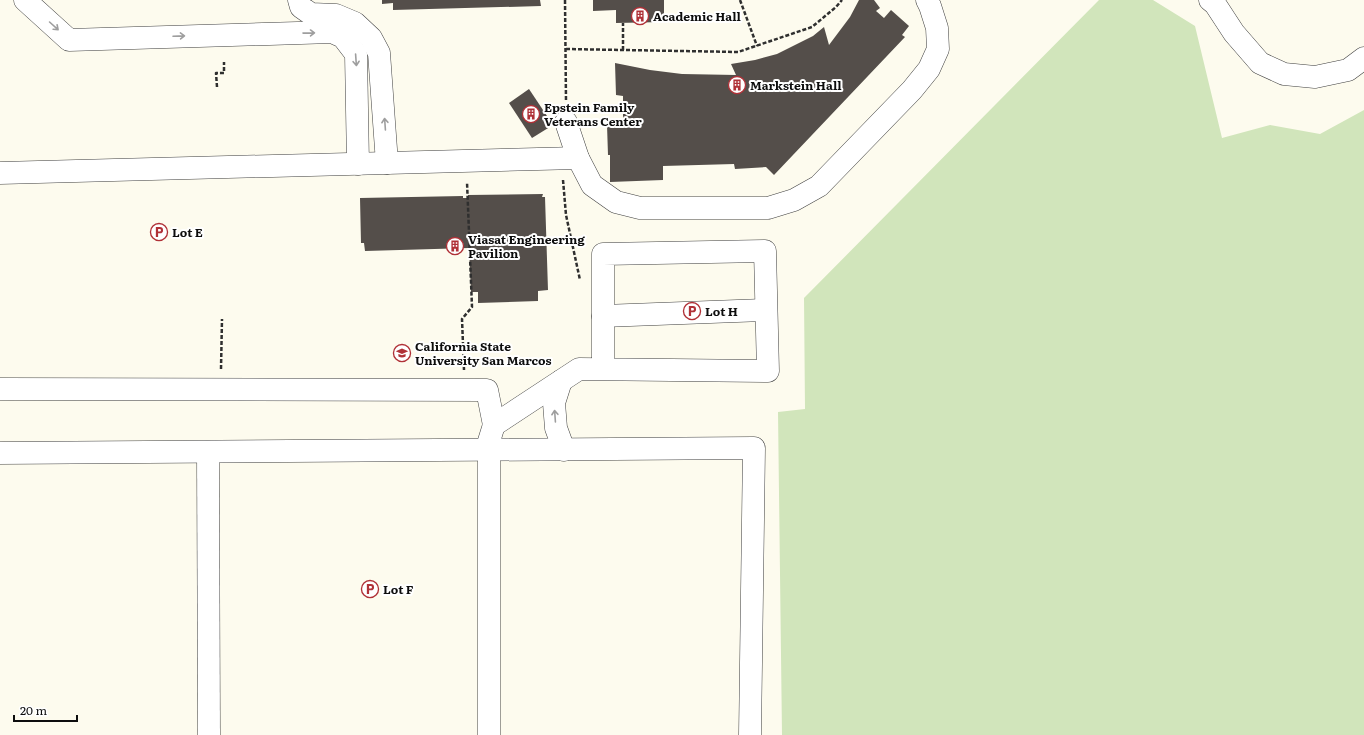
<svg xmlns="http://www.w3.org/2000/svg" width="1364" height="735" font-family="Literata,serif">
<style>
.green{fill:#d1e5bb}
.building{fill:#544e4a}
.lines{fill:none;stroke-linecap:round;stroke-linejoin:round}
.minor-casing{stroke:#404040;stroke-width:23}
.path{stroke:#2f2f2f;stroke-width:2.5;stroke-dasharray:4 2;stroke-linecap:butt}
.minor{stroke:#fff;stroke-width:22}
.oneway{stroke:#9e9e9e}
.labels{text-anchor:middle;dominant-baseline:central;stroke-width:4;stroke-linejoin:round;paint-order:stroke}
.poi-label{font-size:12px;font-weight:bold;fill:#0d0d0d;stroke:#fff;text-anchor:start}
</style>
<rect width="100%" height="100%" fill="#fdfbee"/>
<polygon class="green" points="1099,0 1153,0 1195,26 1222,138 1270,125 1320,134 1364,110 1364,735 782,735 778,412 805,409 804,298"/>
<g class="building">
<polygon points="382,0 540,0 541,6 393,10 393,3 382,4"/>
<polygon points="593,0 664,0 664,22 616,23 616,10 593,11"/>
<polygon points="859,0 874,0 880,8 876,11 884,18 891,10 909,26 902,35 905,37 774,175 766,167 735,169 734,164 663,166 663,180 610,182 610,155 608,155 607,125 623,124 623,96 616,95 615,63 650,70 682,74 736,75 731,64 755,60 777,54 813,36 824,27 829,45 850,17"/>
<polygon points="529,89 553,125 532,138 509,103"/>
<polygon points="543,194 542,197 545,197 548,290 538,291 538,301 478,303 478,292 471,292 469,248 365,251 364,243 361,243 360,198 463,196 463,198 468,198 468,195"/>
</g>
<g class="lines">
<g class="minor-casing">
<g id="minor">
<polyline points="25,0 69,40 332,32 343,37 356,54 358,164"/>
<polyline points="299,0 301,7 311,14 336,15 355,23 371,38 379,53 387,163"/>
<polyline points="1210,0 1215,4 1234,33 1260,63 1284,74 1315,77 1348,70 1364,58"/>
<polyline points="566,122 578,158 592,185 616,202 640,208 768,208 794,200 819,186 912,90 929,69 938,49 937,28 930,6 927,0"/>
<polyline points="0,173 578,158"/>
<polyline points="603,316 766,310"/>
<polyline points="561,381 554,403 556,428 564,450"/>
<polyline points="0,389 487,390 494,425"/>
<polyline points="208,452 209,735"/>
<polyline points="0,453 754,448 750,735"/>
<polyline points="489,735 489,441 494,425 579,369 768,371 765,251 603,254 603,369"/>
</g>
</g>
<g class="path">
<polyline points="565,0 566,101"/>
<polyline points="740,0 757,46"/>
<polyline points="566,49 738,52 812,27 836,7 842,0"/>
<polyline points="623,50 623,23"/>
<polyline points="217,87 216,73 224,73 224,62"/>
<polyline points="563,180 566,215 580,280"/>
<polyline points="221,369 222,319"/>
<polyline points="464,370 462,319 472,307 467,182"/>
</g>
<use href="#minor" class="minor"/>
</g>
<defs><path id="oneway-shaft" d="M-6 0H5M1.5-3L5.5 0L1.5 3" fill="none" stroke-width="1.6" stroke-linecap="round" stroke-linejoin="round"/></defs>
<g class="oneway">
<use href="#oneway-shaft" transform="translate(54 26) rotate(42)"/>
<use href="#oneway-shaft" transform="translate(309 33) rotate(-1)"/>
<use href="#oneway-shaft" transform="translate(179 36) rotate(-2)"/>
<use href="#oneway-shaft" transform="translate(356 60) rotate(86)"/>
<use href="#oneway-shaft" transform="translate(385 124) rotate(-94)"/>
<use href="#oneway-shaft" transform="translate(555 416) rotate(-94)"/>
</g>
<defs>
<g id="building-ring" transform="scale(0.9)"><circle r="9.5" fill="#fff" stroke="#b03137" stroke-width="1.5"/><path d="M-4-6H4V6H1V3H-1V6H-4ZM-2.5-4.3h1.7v1.8h-1.7ZM.8-4.3h1.7v1.8H.8ZM-2.5-1h1.7V.8h-1.7ZM.8-1h1.7V.8H.8Z" fill="#b03137"/></g>
<g id="parking-ring" transform="scale(0.9)"><circle r="9.5" fill="#fff" stroke="#b03137" stroke-width="1.5"/><path d="M-3.5-5.5H1a3.5 3.5 0 0 1 0 7H-1V5.5H-3.5ZM-1-3.4V-.6H.8a1.4 1.4 0 0 0 0-2.8Z" fill="#b03137"/></g>
<g id="university-ring" transform="scale(0.9)"><circle r="9.5" fill="#fff" stroke="#b03137" stroke-width="1.5"/><path d="M0-5L7-2L0 1L-7-2ZM-4 1L0 2.5L4 1V4Q0 6-4 4Z" fill="#b03137"/></g>
</defs>
<g fill-rule="evenodd">
<use href="#building-ring" x="640" y="16"/>
<use href="#building-ring" x="737" y="85"/>
<use href="#building-ring" x="531" y="114"/>
<use href="#parking-ring" x="159" y="232"/>
<use href="#building-ring" x="455" y="246"/>
<use href="#parking-ring" x="692" y="311"/>
<use href="#university-ring" x="402" y="353"/>
<use href="#parking-ring" x="370" y="589"/>
</g>
<g class="labels">
<g class="poi-label">
<text x="653" y="16">Academic Hall</text>
<text x="750" y="85">Markstein Hall</text>
<text x="544" y="107">Epstein Family<tspan x="544" dy="14">Veterans Center</tspan></text>
<text x="172" y="232">Lot E</text>
<text x="468" y="239">Viasat Engineering<tspan x="468" dy="14">Pavilion</tspan></text>
<text x="705" y="311">Lot H</text>
<text x="415" y="346">California State<tspan x="415" dy="14">University San Marcos</tspan></text>
<text x="383" y="589">Lot F</text>
</g>
</g>
<path d="M14 715v6h63v-6" fill="none" stroke="#0d0d0d" stroke-width="2"/>
<text x="20" y="715" font-size="12" fill="#0d0d0d" stroke="#ffffff" stroke-width="3" paint-order="stroke">20 m</text>
</svg>
